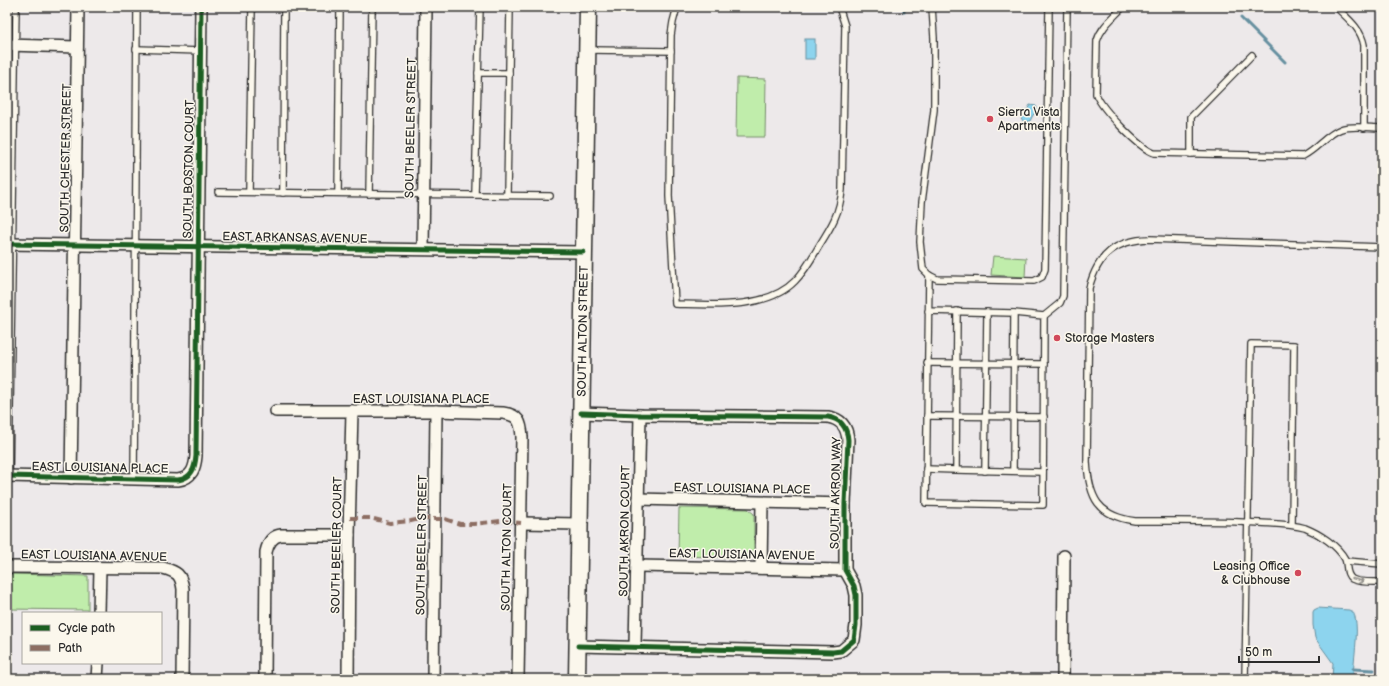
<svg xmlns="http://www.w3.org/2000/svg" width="1389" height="686" font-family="'Balsamiq Sans',sans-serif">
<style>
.green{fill:#c0edab;stroke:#768c6b}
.water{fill:#8dd4ee;stroke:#6690a0}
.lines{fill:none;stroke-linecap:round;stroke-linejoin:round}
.stream{stroke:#6690a0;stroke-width:3}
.lane-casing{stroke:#2b2b2b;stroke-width:8}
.street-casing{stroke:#2b2b2b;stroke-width:14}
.secondary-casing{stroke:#2b2b2b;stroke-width:19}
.lane{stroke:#fbf7ec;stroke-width:5.5}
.street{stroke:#fbf7ec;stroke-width:11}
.secondary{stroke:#fbf7ec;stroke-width:16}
.quiet{stroke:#8d6e63;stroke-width:4;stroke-dasharray:8 4;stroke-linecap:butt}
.cycleway-casing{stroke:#fbf7ec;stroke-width:8}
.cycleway{stroke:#1b5e20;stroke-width:5}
.oneway{stroke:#93918c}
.poi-dot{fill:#d1495b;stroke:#fbf7ec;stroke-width:1.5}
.labels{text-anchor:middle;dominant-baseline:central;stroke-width:3;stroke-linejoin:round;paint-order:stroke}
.poi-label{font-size:12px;fill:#2b2b2b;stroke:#fbf7ec;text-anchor:start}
.street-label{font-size:12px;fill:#2b2b2b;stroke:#fbf7ec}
</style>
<rect width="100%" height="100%" fill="#ede9ea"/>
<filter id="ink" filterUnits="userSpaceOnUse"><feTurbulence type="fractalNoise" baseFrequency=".025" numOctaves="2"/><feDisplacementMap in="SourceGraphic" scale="8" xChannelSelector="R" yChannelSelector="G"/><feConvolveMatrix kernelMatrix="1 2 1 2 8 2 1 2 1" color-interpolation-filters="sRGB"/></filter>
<g filter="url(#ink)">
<g class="green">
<polygon points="737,78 766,79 765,137 736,137"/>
<polygon points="993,256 1026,258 1025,277 991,275"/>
<polygon points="679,508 748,509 754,514 754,552 748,558 678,556"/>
<polygon points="12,574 88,576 88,610 7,609 7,580"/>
</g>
<g class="water">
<rect x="805" y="39" width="10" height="20"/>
<polygon points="1030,105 1036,106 1038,111 1033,115 1030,121 1024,122 1021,118 1020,114 1022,111 1027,110"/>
<path d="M 1318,608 L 1349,610 C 1353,612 1354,613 1355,617 C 1359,633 1353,662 1353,679 L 1332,679 L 1333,663 L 1315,638 L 1313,625 L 1313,612 L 1314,610 Z"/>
</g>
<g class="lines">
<g class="stream">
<polyline points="904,7 904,12"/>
<polyline points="1241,18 1285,62"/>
<polyline points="1353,669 1374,670"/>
</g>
<g class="lane-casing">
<g id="lane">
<path d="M 677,7 L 673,22 L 671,35 L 669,196 L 675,304 C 711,305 767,310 795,281 C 805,271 812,258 819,246 C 831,227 840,213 842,190 L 845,26 L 839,7"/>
<polyline points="932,7 934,38 934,110 922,202 920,242 923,269 929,275 937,279 1034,281 1042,277 1045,269 1049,7"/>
<path d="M 1123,7 C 1113,18 1101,27 1097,41 L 1096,94 C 1101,108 1139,148 1154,153 L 1303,156 C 1317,149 1327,134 1341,129 C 1351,125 1371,128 1382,128"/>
<path d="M 1336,7 C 1347,18 1361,28 1364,45 L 1364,128"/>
<polyline points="136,49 201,51"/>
<polyline points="589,50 671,51"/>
<polyline points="478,73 509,73"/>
<polyline points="1191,154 1191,117 1252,55"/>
<polyline points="218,192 550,196"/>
<polyline points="249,192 252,7"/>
<polyline points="283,193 284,7"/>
<polyline points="338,193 340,7"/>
<polyline points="369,194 372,7"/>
<polyline points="475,194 480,7"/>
<polyline points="507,194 510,7"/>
<path d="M 1382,247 L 1150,239 C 1116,240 1098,254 1089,288 L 1087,462 C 1089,498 1098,516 1135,521 C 1177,521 1218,520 1260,523 C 1275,524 1291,524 1305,528 C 1320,534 1337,545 1345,559 C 1348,566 1345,574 1352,579 C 1360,583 1373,582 1382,582"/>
<polyline points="928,311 1014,313 1044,316 1043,505 926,503 929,275"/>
<polyline points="957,311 956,470 1043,472"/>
<polyline points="1044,316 1060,303 1063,296 1067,7"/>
<polyline points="927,363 1044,364"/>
<polyline points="927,416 1044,417"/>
<polyline points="926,469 956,470"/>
<polyline points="985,471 987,312"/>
<polyline points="1013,471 1014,313"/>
<polyline points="9,476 16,7"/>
<polyline points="134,479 137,7"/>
<polyline points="1346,561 1382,564"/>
<polyline points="1245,679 1251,344 1294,345 1292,525"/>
</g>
</g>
<g class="street-casing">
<g id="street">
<polyline points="7,45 77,47"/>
<polyline points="7,244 583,252"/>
<polyline points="423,249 426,7"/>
<path d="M 276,411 L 436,411 L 503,413 C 519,415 521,422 522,437 L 518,679"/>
<path d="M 7,476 L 178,480 C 192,478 195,468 196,456 L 201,7"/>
<polyline points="71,478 78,7"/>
<polyline points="638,499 845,504"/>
<polyline points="521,523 579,524"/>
<polyline points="637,566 845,570"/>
<path d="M 7,567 L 163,568 C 177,572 181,574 183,589 L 182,679"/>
<polyline points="761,568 762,503"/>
<polyline points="99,613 100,568"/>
<path d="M 578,646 L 833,652 L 841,651 L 854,640 L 856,625 L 856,595 L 854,586 L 845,570 L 845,504 L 848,440 C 847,427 841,419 828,417 L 640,415 L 581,413"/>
<polyline points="635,646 640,415"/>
<polyline points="97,679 98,663"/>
<path d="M 265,679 L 266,552 C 268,543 272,536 281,535 L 349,535"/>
<polyline points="348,679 349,535 352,411"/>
<polyline points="433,679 436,411"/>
<polyline points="1063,679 1064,556"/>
</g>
</g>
<g class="secondary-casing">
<g id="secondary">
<path id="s1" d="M 577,679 L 588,7"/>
</g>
</g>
<use href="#lane" class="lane"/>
<use href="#street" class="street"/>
<use href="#secondary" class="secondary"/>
<polyline class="quiet" points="350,518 370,518 390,523 411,521 420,519 445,519 460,524 473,524 501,521 521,523"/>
<g class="cycleway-casing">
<g id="cycleway">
<polyline points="7,244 583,252"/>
<path d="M 7,476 L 178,480 C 192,478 195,468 196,456 L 201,7"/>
<path d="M 578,646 L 833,652 L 841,651 L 854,640 L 856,625 L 856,595 L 854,586 L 845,570 L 845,504 L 848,440 C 847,427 841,419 828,417 L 640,415 L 581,413"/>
</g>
</g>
<use href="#cycleway" class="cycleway"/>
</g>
<defs><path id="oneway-shaft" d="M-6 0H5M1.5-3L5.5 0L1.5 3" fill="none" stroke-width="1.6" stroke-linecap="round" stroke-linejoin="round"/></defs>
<use class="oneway" href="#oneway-shaft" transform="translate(1358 580) rotate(15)"/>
</g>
<g class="poi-dot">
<circle cx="990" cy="119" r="4"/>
<circle cx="1057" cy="338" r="4"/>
<circle cx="1298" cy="573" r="4"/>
</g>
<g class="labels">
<g class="poi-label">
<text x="998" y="112">Sierra Vista<tspan x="998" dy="14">Apartments</tspan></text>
<text x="1065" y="338">Storage Masters</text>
<text x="1290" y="566" text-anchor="end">Leasing Office<tspan x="1290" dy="14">&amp; Clubhouse</tspan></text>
</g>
<g class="street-label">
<text transform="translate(411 128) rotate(-89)">SOUTH BEELER STREET</text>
<text transform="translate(66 158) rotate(-89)">SOUTH CHESTER STREET</text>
<text transform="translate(189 169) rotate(-89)">SOUTH BOSTON COURT</text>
<text transform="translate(295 238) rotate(1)">EAST ARKANSAS AVENUE</text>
<text stroke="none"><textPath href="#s1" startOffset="348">SOUTH ALTON STREET</textPath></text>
<text x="421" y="399">EAST LOUISIANA PLACE</text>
<text transform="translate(100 468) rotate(1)">EAST LOUISIANA PLACE</text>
<text transform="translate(742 489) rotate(1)">EAST LOUISIANA PLACE</text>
<text transform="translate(836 493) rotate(-89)">SOUTH AKRON WAY</text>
<text transform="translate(625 531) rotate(-89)">SOUTH AKRON COURT</text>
<text transform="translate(337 545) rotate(-89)">SOUTH BEELER COURT</text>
<text transform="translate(422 545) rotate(-89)">SOUTH BEELER STREET</text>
<text transform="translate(507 547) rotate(-89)">SOUTH ALTON COURT</text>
<text transform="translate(742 555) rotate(1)">EAST LOUISIANA AVENUE</text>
<text transform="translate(94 556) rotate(1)">EAST LOUISIANA AVENUE</text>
</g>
</g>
<rect width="1389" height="686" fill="none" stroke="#fbf7ec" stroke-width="24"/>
<rect x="12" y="12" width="1365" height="662" fill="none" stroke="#2b2b2b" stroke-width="1.5" filter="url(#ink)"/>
<rect x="22" y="612" width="140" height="52" fill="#fbf7ec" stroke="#a8a59f"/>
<rect x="30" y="625" width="20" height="6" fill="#1b5e20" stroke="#a8a59f"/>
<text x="58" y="632" font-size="12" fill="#2b2b2b">Cycle path</text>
<rect x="30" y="645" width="20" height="6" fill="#8d6e63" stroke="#a8a59f"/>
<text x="58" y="652" font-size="12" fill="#2b2b2b">Path</text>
<path d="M1239 656v6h80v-6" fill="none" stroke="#2b2b2b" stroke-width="2"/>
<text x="1245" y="656" font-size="12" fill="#2b2b2b" stroke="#fbf7ec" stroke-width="3" paint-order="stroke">50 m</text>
</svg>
